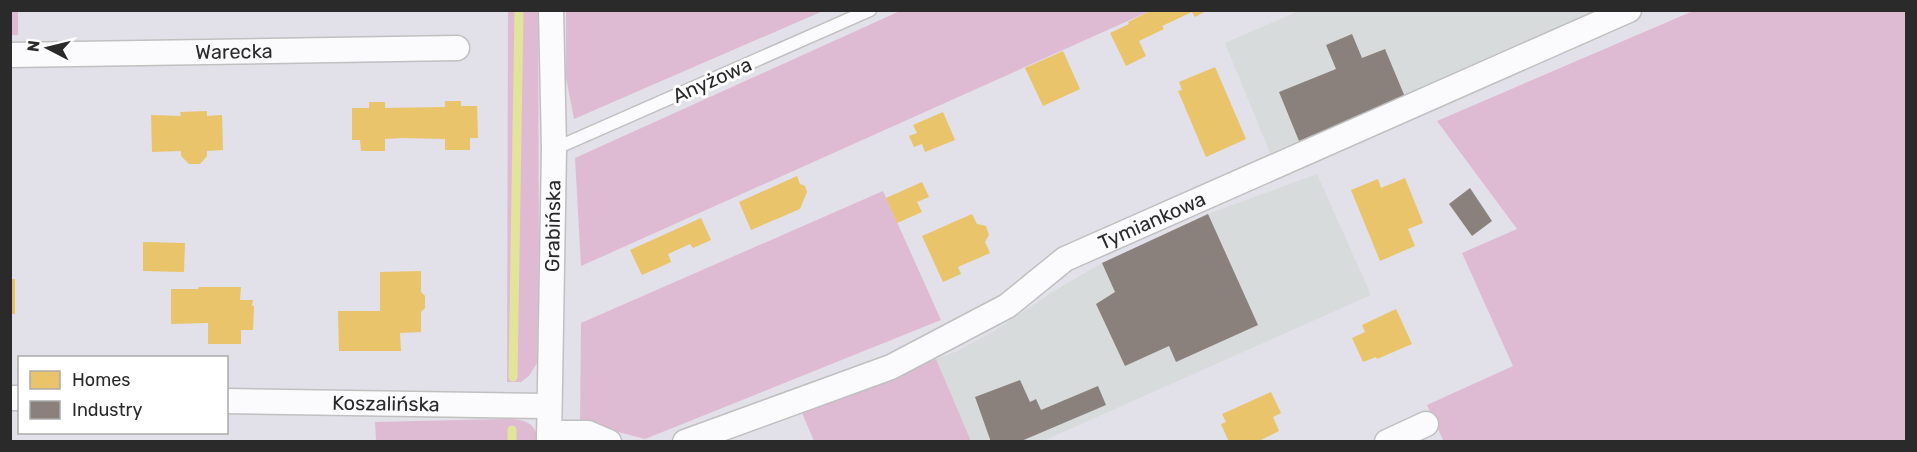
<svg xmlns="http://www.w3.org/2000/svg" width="1917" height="452" font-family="Rubik,sans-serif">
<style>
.industrial{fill:#d8dbdb}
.green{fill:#dfbbd3}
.homes{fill:#e9c46a}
.industry{fill:#8a817c}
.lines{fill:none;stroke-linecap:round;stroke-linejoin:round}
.stream{stroke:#e2e499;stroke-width:9}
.service-casing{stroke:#c0c0c1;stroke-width:15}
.minor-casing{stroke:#c0c0c1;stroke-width:27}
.service{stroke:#fbfafc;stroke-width:12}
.minor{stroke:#fbfafc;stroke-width:24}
.labels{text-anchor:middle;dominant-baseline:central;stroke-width:6;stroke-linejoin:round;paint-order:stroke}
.street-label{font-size:20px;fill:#2a2a2a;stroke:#fff}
</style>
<rect width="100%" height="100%" fill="#e2e0e8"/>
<g class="industrial">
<polygon points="1299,11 1603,11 1405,97 1270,153 1225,43"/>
<polygon points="1317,174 1371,295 1043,441 971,441 936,359 955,352 994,331 1054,291 1102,263 1208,214"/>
</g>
<g class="green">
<polygon points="10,11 18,11 18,35 11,35"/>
<polygon points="508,11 538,11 539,247 537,363 529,376 521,382 507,382"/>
<polygon points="566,11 566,10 823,11 574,119 566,78"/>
<polygon points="900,11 1150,11 581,266 575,158"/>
<polygon points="1693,11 1906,11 1906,441 1441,441 1443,440 1427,405 1513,366 1462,253 1517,229 1437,121"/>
<polygon points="883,191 941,320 645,439 580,422 581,323"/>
<polygon points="936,359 971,441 814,441 802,413"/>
<path d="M 504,419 C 522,419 536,421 538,441 L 376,441 L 375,422 Z"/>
</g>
<g class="homes">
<polygon points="1152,10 1208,10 1195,17 1192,12 1162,26 1164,29 1139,41 1146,56 1126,66 1110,33 1129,24 1128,22"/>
<polygon points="1063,51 1080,89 1043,106 1025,68"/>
<polygon points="1215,67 1246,139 1206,157 1178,91 1182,90 1179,82"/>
<polygon points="445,101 461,101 461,106 477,106 478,138 470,138 470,150 445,150 445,139 402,138 385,139 385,151 361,151 360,140 352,140 352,108 369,108 369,102 385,102 385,108 445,107"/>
<polygon points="207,111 207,116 222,115 223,150 207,151 207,156 200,164 189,164 181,156 181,151 152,152 151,115 181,116 180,112"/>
<polygon points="943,112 955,140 925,152 922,144 914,147 909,136 917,133 913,125"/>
<polygon points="797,176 800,184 805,186 807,192 800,209 751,230 739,202"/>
<polygon points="1405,178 1423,223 1408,229 1415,246 1380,261 1351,190 1378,179 1381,188"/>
<polygon points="922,182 929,197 917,202 922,212 897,223 886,198"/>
<polygon points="972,214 977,224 986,226 989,235 985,242 990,253 958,267 961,274 943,282 922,236"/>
<polygon points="701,218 711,240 693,248 690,244 668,254 671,262 642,275 630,250"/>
<polygon points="143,242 185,243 184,272 143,271"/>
<polygon points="421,271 421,292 425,296 425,308 421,312 421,332 400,333 401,351 339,351 338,311 380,311 380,272"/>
<rect x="10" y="279" width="5" height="35"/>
<polygon points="199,287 241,287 240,300 253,300 252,306 254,306 253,330 241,330 241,344 208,344 208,323 171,324 171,289 198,289"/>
<polygon points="1396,309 1412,344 1377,359 1376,357 1363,362 1352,338 1365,332 1362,325"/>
<polygon points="1271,392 1281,413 1273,417 1279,431 1257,442 1229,442 1221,424 1226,422 1222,414"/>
</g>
<g class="industry">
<polygon points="1352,34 1362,58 1385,49 1405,97 1299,141 1279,92 1336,69 1326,45"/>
<polygon points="1470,188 1492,221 1472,236 1449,204"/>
<polygon points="1208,214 1258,325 1176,362 1169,346 1125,366 1096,304 1115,292 1102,263"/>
<polygon points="1020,380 1030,402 1036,399 1041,410 1098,386 1106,405 1019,442 991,442 975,397"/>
</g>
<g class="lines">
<g class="stream">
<polyline points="513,377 519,10"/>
<polyline points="512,442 512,430"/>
</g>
<g class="service-casing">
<polyline id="service" points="554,149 870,10"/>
</g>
<g class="minor-casing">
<g id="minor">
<path id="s1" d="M 10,55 L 457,48"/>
<polyline points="10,398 20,398"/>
<path id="s2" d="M 226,401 L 548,406"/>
<polyline points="549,433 588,433 609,442"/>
<path id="s3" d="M 549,442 L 554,149 L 551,10"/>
<path id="s4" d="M 685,442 L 891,367 L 1007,306 L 1065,259 L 1629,10"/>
<polyline points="1387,442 1426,424"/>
</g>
</g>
<use href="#service" class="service"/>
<use href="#minor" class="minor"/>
</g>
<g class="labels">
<g class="street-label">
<text stroke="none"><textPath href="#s1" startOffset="224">Warecka</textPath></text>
<text transform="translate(712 80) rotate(-24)">Anyżowa</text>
<text stroke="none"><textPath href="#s4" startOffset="520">Tymiankowa</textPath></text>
<text stroke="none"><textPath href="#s3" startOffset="216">Grabińska</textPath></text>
<text stroke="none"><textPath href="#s2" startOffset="160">Koszalińska</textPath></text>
</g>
</g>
<rect width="1917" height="452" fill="none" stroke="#2a2a2a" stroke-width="24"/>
<rect x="18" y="356" width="210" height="78" fill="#ffffff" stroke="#aaaaaa" stroke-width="1.5"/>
<rect x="30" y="371" width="30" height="18" fill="#e9c46a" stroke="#aaaaaa" stroke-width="1.5"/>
<text x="72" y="386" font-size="18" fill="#2a2a2a">Homes</text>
<rect x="30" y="401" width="30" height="18" fill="#8a817c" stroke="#aaaaaa" stroke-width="1.5"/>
<text x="72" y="416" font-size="18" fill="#2a2a2a">Industry</text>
<g transform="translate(48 48) rotate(277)" stroke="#ffffff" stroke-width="4.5" paint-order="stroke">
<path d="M0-4.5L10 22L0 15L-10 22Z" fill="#2a2a2a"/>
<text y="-9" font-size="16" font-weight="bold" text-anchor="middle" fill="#2a2a2a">N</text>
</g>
</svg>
